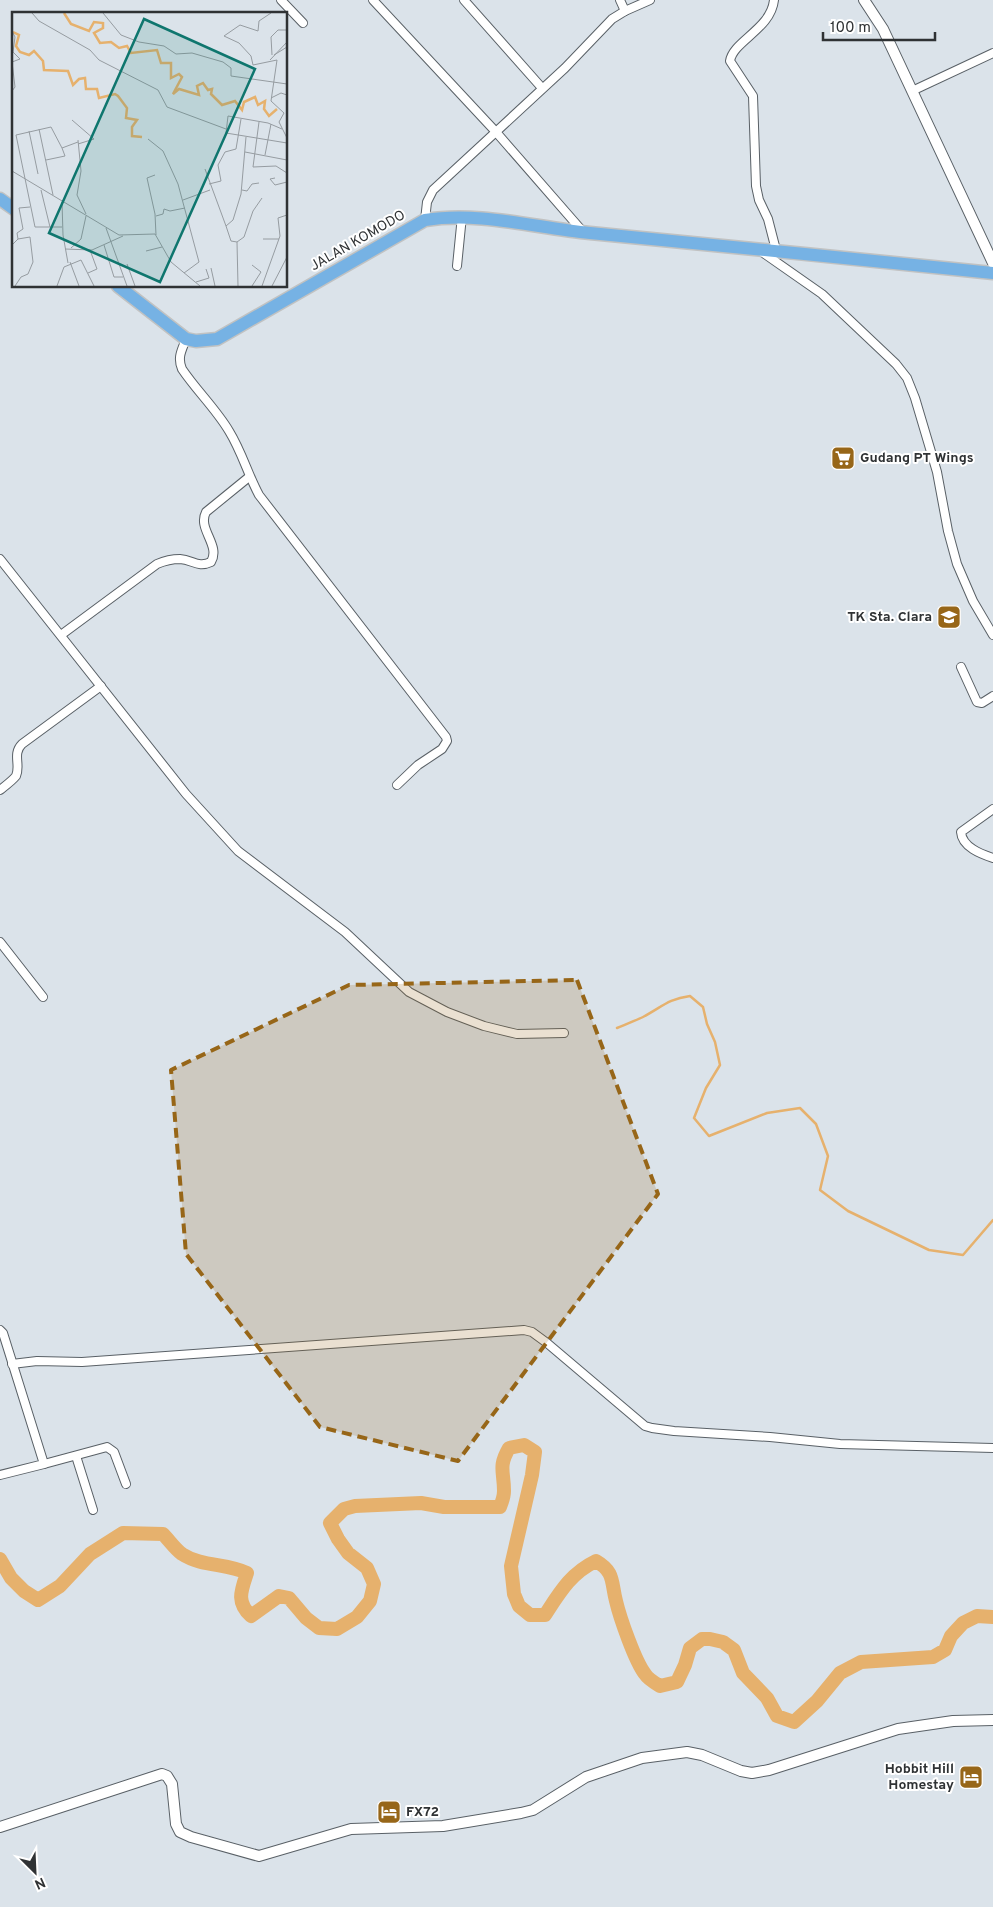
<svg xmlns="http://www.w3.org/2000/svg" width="993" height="1907" font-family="Overpass,sans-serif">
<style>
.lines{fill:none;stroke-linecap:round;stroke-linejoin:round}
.stream{stroke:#e6b16d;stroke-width:2.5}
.river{stroke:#e6b16d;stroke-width:14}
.minor-casing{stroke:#596066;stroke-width:10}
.tertiary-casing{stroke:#596066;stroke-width:12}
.trunk-casing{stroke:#c1c2c2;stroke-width:15}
.minor{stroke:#fff;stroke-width:8}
.tertiary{stroke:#fff;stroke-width:10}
.trunk{stroke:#76b2e4;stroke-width:12}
.marked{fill:#976618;fill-opacity:0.2;stroke:#976618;stroke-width:4;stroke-dasharray:10 6;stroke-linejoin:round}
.labels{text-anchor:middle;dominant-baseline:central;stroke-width:4;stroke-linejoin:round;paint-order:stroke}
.street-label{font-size:14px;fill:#2f3234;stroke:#fff}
.poi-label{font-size:14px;font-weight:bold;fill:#2f3234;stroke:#fff;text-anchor:start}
.inset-river{fill:none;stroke:#e6b16d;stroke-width:2.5}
.inset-road{fill:none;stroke:#969ca1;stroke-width:1}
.view{fill:#0f766e;fill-opacity:0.15;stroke:#0f766e;stroke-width:2.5}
.inset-edge{fill:none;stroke:#2f3234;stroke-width:2.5}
</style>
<rect width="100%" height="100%" fill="#dbe3ea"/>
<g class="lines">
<path class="stream" d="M 617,1028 C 626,1024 635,1021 643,1017 C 662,1007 668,999 690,996 L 703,1007 L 707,1024 L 715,1042 L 720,1065 L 706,1088 L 694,1118 L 709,1136 L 767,1113 L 800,1108 L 816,1124 L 828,1156 L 820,1190 L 848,1211 L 929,1250 L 963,1255 L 993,1220"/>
<path class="river" d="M 0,1559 L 11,1578 L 24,1591 L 38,1600 L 60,1586 L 90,1554 L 123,1533 L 163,1534 C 169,1540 175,1549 182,1554 C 202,1567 227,1563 247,1573 C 241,1591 236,1602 251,1616 L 279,1596 L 289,1598 L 306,1618 L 319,1628 L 337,1629 L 357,1617 L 370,1601 L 374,1584 L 367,1568 L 348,1553 L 338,1539 L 330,1523 L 344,1509 L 355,1506 L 421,1503 L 444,1507 L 500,1507 C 502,1502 504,1496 504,1491 C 504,1471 498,1467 509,1448 L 524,1445 L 535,1452 L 532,1475 L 511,1566 L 514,1594 L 519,1606 L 530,1615 L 545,1615 C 560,1592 571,1573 596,1561 C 615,1572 611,1582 616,1601 C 620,1618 635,1661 645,1674 C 648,1679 655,1683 660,1686 L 677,1682 L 685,1665 L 690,1648 L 702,1639 L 710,1639 L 723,1642 L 734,1650 L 743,1673 L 767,1698 L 777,1716 L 794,1722 L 817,1701 L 840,1673 L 861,1662 L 933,1657 L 945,1650 L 951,1636 L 963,1623 L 977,1616 L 993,1617"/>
<g class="minor-casing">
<g id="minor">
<polyline points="281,0 303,23"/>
<polyline points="373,0 496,132 584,233"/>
<polyline points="464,0 542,88"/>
<polyline points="620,0 625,11"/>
<path d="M 774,0 C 771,29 733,41 730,61 L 753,96 L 756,186 L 759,200 L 768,219 L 776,250"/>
<polyline points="912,91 993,53"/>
<polyline points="425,220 427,202 433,190 565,68 612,19 625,11 650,0"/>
<polyline points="762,252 822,294 896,364 907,378 915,398 937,472 948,531 957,564 973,601 993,635"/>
<polyline points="457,266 462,216"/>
<path d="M 186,339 C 182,350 177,357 182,369 C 196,390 216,409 229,431 C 242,452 248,475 259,495 L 446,737 L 447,741 L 442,749 L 418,765 L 397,785"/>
<polyline points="0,559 186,794 238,851 345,932 409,992 447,1012 484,1026 517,1034 564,1033"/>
<path d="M 61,635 L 157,564 C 164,561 172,559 180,559 C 193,560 198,568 211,562 C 221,545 197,529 206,512 L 249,477"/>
<polyline points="961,667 977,702 982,703 993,696"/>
<path d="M 0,790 C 5,786 12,781 16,776 C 21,765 12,754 22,744 L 101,686"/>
<path d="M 993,809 L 961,832 C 962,847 981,854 993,858"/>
<polyline points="0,942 43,997"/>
<polyline points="0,1330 3,1333 44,1464 0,1475"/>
<polyline points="12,1364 37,1361 82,1362 524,1330 532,1332 547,1343 645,1426 652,1428 674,1431 770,1437 840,1444 993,1448"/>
<polyline points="76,1456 93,1510"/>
<polyline points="44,1464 107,1447 114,1452 126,1484"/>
</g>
</g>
<g class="tertiary-casing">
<g id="tertiary">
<polyline points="864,0 883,29 993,263"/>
<polyline points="0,1827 162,1774 167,1776 172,1784 176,1824 180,1832 191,1837 259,1856 351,1829 443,1826 521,1813 533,1810 586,1777 642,1758 687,1752 702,1755 741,1771 752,1773 769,1770 898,1729 953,1721 993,1720"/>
</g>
</g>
<g class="trunk-casing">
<g id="trunk">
<polyline points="0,199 14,209"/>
<path d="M 118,286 L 186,339 L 196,341 L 217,339 L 425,220 C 480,211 536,228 590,233 C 724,246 859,259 993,273"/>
</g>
</g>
<use href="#minor" class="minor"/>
<use href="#tertiary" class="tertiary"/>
<use href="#trunk" class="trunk"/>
</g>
<path class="marked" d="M 577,980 L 658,1194 L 458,1461 L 320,1427 L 186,1254 L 171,1070 L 349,985 Z"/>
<defs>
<g id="supermarket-square" transform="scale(1.25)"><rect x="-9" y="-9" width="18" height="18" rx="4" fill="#976618" stroke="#fff"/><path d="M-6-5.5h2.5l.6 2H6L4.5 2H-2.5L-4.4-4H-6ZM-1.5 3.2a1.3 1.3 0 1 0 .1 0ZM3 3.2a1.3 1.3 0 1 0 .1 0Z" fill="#fff"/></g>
<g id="school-square" transform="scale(1.25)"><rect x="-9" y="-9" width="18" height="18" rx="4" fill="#976618" stroke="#fff"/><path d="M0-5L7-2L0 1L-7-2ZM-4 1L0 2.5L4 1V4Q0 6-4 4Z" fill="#fff"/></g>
<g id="hotel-square" transform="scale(1.25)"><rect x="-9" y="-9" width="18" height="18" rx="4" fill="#976618" stroke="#fff"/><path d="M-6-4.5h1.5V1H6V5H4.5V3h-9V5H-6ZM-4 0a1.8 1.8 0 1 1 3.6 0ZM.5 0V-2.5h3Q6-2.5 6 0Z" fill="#fff"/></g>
</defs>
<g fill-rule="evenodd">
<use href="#supermarket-square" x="843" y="458"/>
<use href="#school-square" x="949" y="617"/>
<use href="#hotel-square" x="971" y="1777"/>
<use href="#hotel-square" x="389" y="1812"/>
</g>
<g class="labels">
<g class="street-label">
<text transform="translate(358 241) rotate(-30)">JALAN KOMODO</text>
</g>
<g class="poi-label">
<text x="860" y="458">Gudang PT Wings</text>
<text x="932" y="617" text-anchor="end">TK Sta. Clara</text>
<text x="954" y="1769" text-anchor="end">Hobbit Hill<tspan x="954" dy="16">Homestay</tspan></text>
<text x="406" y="1812">FX72</text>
</g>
</g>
<g transform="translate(12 12)">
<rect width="275" height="275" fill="#dbe3ea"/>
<path class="inset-river" d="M 52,1 L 59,12 L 77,19 L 82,10 L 91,11 L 91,16 L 82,21 L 88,31 L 99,30 L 107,36 L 115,34 L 119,41 L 145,38 L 149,51 L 159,51 L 159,66 L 167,62 L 170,65 L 161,82 L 167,77 L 187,83 L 185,74 L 191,71 L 196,78 L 200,77 L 199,82 L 210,93 L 223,89 L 230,98 L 232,90 L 243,85 L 246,93 L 253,89 L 252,97 L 257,104 L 265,97M 1,20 L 7,23 L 4,34 L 8,40 L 17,43 L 22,39 L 31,49 L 32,58 L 56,59 L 61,73 L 67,67 L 73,66 L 74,77 L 85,77 L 87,86 L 103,82 L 106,84 L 115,96 L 114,106 L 125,108 L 120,115 L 120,124 L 130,125"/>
<path class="inset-road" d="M 20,1 L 27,9 L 78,38 L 87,48 L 146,78 L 155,95 L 214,117M 91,1 L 109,23 L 127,30 L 152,34 L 164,42 L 180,41 L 211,50 L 219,56 L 219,64 L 275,72M 259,1 L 247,9 L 246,19 L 228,13 L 212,24 L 227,31 L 239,44 L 241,53 L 265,48 L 259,89 L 272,101 L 267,110 L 275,126M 0,19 L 3,25 L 1,40 L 8,47 L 0,50 L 3,75 L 0,79M 260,43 L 259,25 L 266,18 L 275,18M 262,43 L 275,35M 258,48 L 275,30M 259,86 L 269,81 L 275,83M 60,108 L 82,127 L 66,132M 247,110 L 241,155 L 264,154 L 275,161M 27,117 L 41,183M 270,117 L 256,111 L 216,104 L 214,121 L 275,131M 17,119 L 26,162M 136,127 L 151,139 L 166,172 L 187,250 L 172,261M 66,128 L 69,159 L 65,183 L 74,202M 233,140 L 275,148M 253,143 L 259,112M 34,148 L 53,144 L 50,136M 193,157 L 214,214M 0,159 L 107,223 L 143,222 L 159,250 L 188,274M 143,163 L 135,166 L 143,202 L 144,223M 263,166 L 258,167 L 263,173 L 275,170M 197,172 L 209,169 L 206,153 L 213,140 L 224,137 L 229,107M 29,178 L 38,215 L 50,215M 230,178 L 235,179 L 240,172 L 247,171M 171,188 L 198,178M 50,190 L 51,223 L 56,251M 144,204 L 151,202 L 152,197 L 158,199 L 173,196M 38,215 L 23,215 L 4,123 L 39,115 L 50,136 L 66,130M 94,216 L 115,274M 6,227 L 5,221 L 11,217 L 7,196 L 18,195M 251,227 L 267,227M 225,230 L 219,229 L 214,214 L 221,208 L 229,182 L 234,125M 0,233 L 6,227 L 18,225 L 21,250 L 16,262 L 9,265 L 3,274M 92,233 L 102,265 L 111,265M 59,236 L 69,227 L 74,204M 53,237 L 80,238 L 111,224M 134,239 L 150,235M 58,250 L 67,274M 115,252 L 123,274M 240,253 L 249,260 L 240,274M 199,256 L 203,274M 76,261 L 85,257 L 78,238M 184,270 L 197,266 L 194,257M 45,274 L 52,255 L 69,248 L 82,274M 226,274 L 225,230 L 232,225 L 241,199 L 250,186M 250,274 L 268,224 L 266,206 L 275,203M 260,274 L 275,245"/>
<path class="view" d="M 132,7 L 243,57 L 148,270 L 37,221 Z"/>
<rect width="275" height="275" class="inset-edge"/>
</g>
<g transform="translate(35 1872) rotate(156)" stroke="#ffffff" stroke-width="4" paint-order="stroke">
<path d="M0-4L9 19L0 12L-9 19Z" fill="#2f3234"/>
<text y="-8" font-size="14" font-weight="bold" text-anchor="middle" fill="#2f3234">N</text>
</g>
<path d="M823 32v8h112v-8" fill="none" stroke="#2f3234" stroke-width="2.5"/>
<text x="830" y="32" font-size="15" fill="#2f3234" stroke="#ffffff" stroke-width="4" paint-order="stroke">100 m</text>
</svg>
